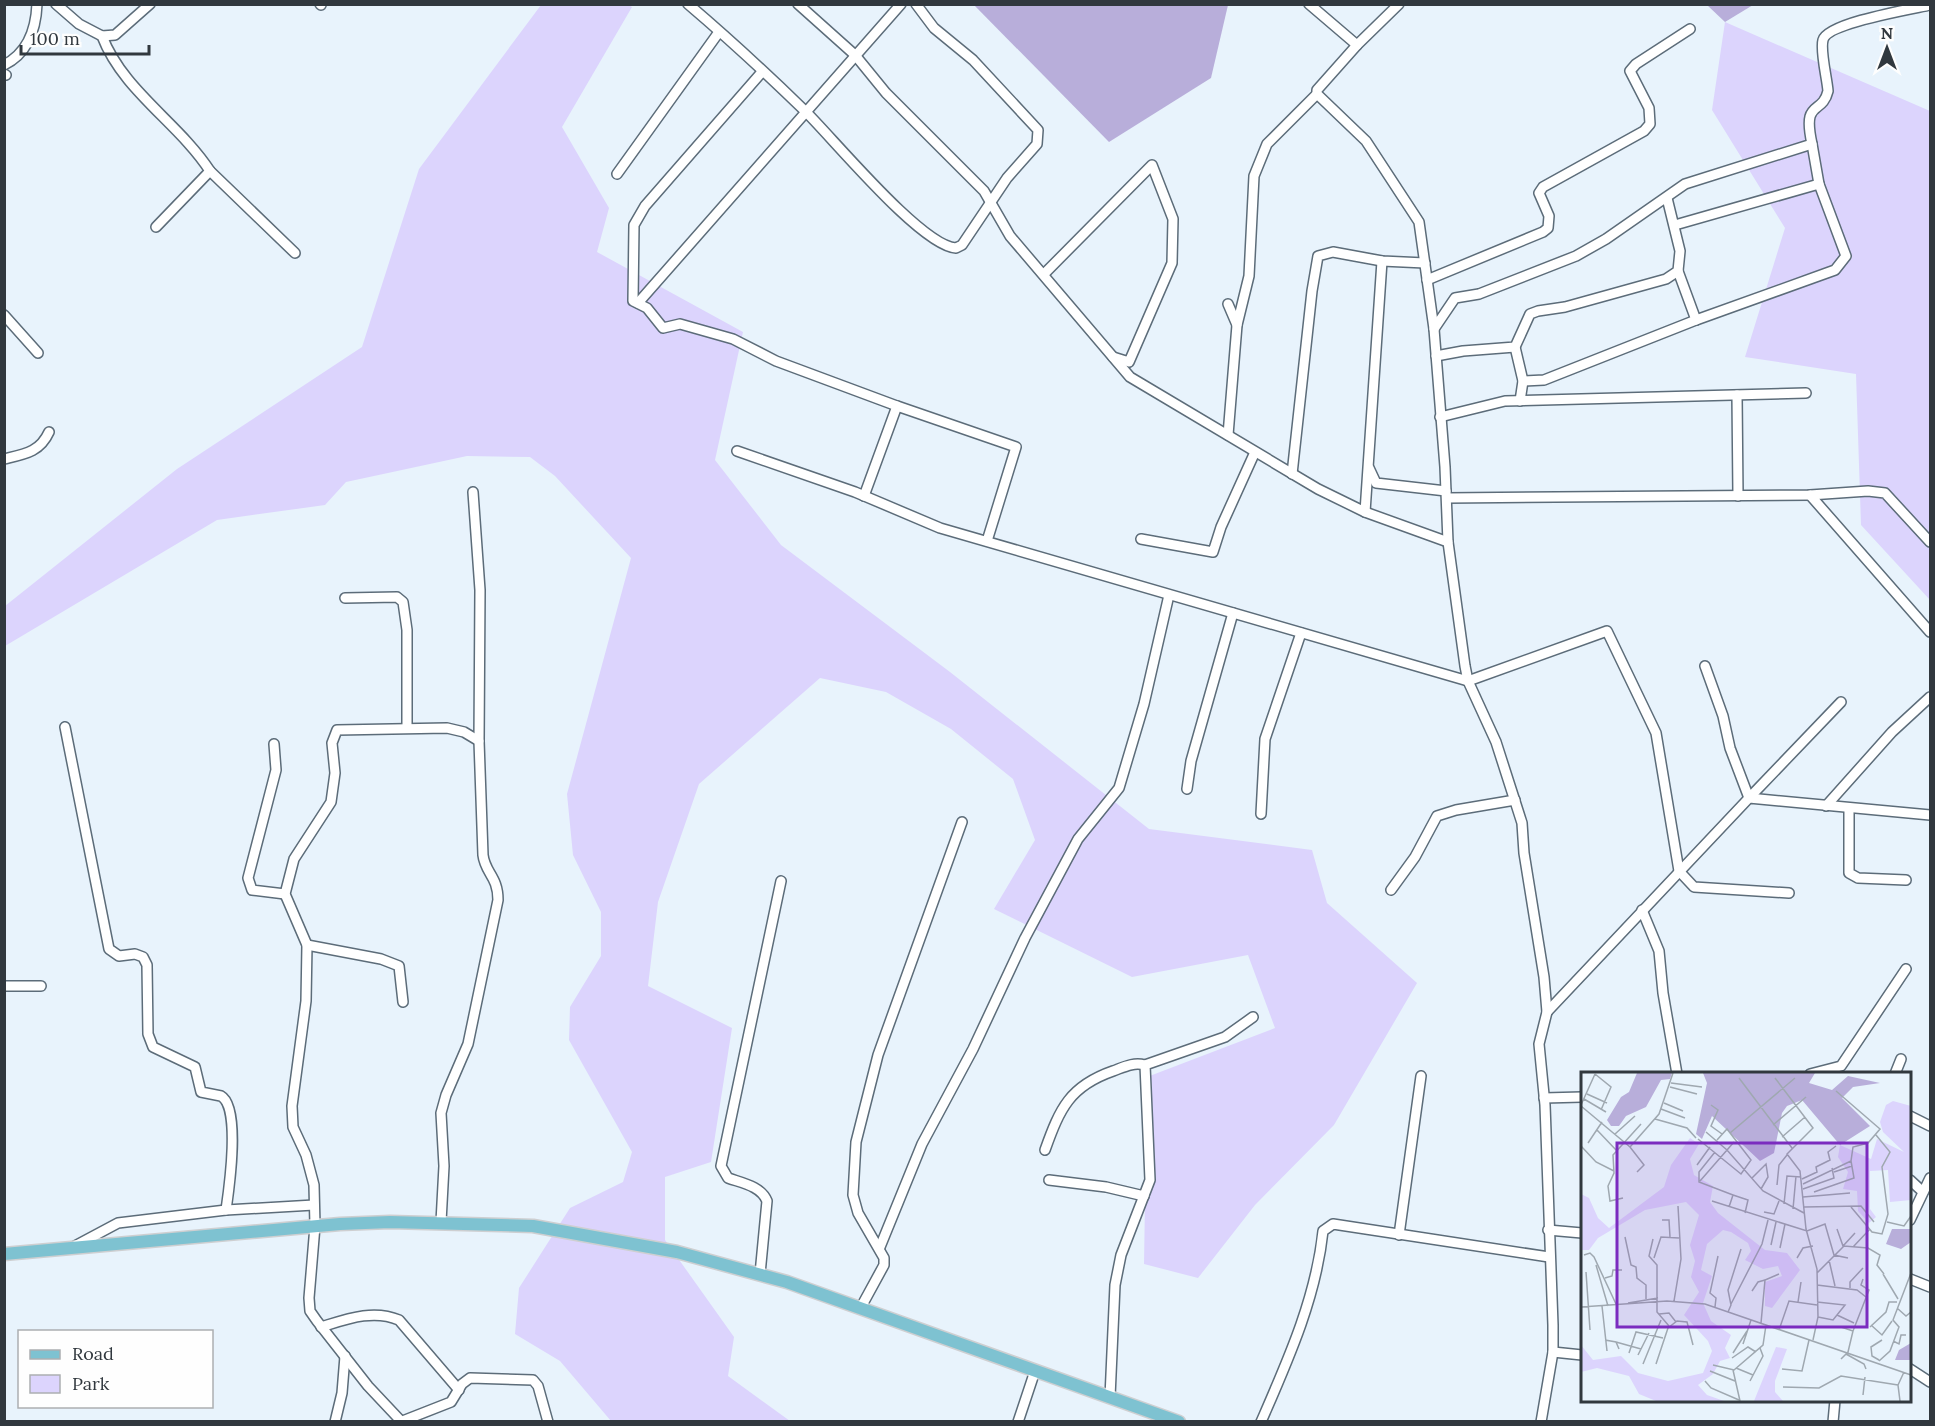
<svg xmlns="http://www.w3.org/2000/svg" width="1935" height="1426" font-family="Lora,serif">
<style>
.green{fill:#dcd4fd}
.forest{fill:#b8aeda}
.lines{fill:none;stroke-linecap:round;stroke-linejoin:round}
.minor-casing{stroke:#5c6c79;stroke-width:12}
.major-casing{stroke:#cecfd1;stroke-width:15}
.minor{stroke:#fff;stroke-width:9}
.major{stroke:#7ec2d1;stroke-width:12}
.inset-road{fill:none;stroke:#9fa8b0;stroke-width:1.5}
.view{fill:#7b2cbf;fill-opacity:0.15;stroke:#7b2cbf;stroke-width:3}
.inset-edge{fill:none;stroke:#31383e;stroke-width:3}
</style>
<rect width="100%" height="100%" fill="#e8f3fc"/>
<g class="green">
<polygon points="541,5 628,5 632,7 562,127 609,208 597,252 743,332 715,460 781,545 950,672 1149,829 1312,850 1327,903 1417,983 1334,1125 1255,1205 1198,1278 1144,1264 1147,1077 1275,1028 1248,955 1132,977 994,909 1035,840 1013,779 951,729 886,692 820,678 699,784 658,902 648,986 732,1028 711,1162 665,1177 665,1240 734,1337 728,1376 790,1421 611,1421 560,1361 515,1334 519,1288 570,1208 623,1182 632,1152 569,1040 570,1007 601,956 601,912 573,855 567,794 631,558 555,476 530,457 467,456 346,482 325,505 217,520 5,646 5,606 177,469 362,347 419,169"/>
<polygon points="1725,22 1930,111 1930,600 1861,525 1856,374 1745,357 1785,228 1712,110"/>
</g>
<g class="forest">
<polygon points="974,5 1228,5 1211,78 1109,142"/>
<polygon points="1707,5 1753,5 1725,22"/>
</g>
<g class="lines">
<g class="minor-casing">
<g id="minor">
<path d="M 56,4 L 79,24 L 102,36 C 123,91 179,123 210,171 L 156,227"/>
<polyline points="320,4 321,5"/>
<path d="M 688,4 C 728,38 767,74 804,110 C 832,137 921,246 956,248 L 962,245 L 1007,178 L 1037,144 L 1038,130 L 973,60 L 934,28 L 916,4"/>
<polyline points="798,4 855,55 886,93 984,191 1010,236 1130,377 1318,489 1365,512 1448,542"/>
<polyline points="1309,4 1357,45"/>
<polyline points="1399,4 1357,45 1317,90 1317,94 1366,141 1419,222 1434,329 1445,467 1448,542 1465,666 1468,681 1496,742 1522,823 1524,853 1544,977 1547,1012 1539,1044 1545,1105 1553,1325 1553,1352 1541,1422"/>
<polyline points="102,36 115,35 150,4"/>
<path d="M 4,65 C 28,53 36,29 37,4"/>
<polyline points="762,72 645,206 634,225 633,301 647,308 663,328 680,324 733,339 776,361 897,406"/>
<polyline points="4,74 6,75"/>
<polyline points="210,171 295,253"/>
<polyline points="617,174 719,32"/>
<polyline points="1675,225 1819,184"/>
<polyline points="1678,271 1696,320"/>
<polyline points="1044,274 1152,165 1173,219 1172,263 1129,362 1113,357"/>
<polyline points="1427,280 1543,232 1548,228 1549,216 1539,193 1543,187 1644,131 1650,124 1649,108 1630,71 1636,64 1690,29"/>
<polyline points="638,303 901,4"/>
<polyline points="1228,304 1237,325 1228,435"/>
<polyline points="4,315 38,353"/>
<polyline points="1237,325 1249,276 1254,176 1267,144 1317,94"/>
<path d="M 1434,329 L 1455,298 L 1479,294 L 1576,256 L 1606,239 L 1685,184 L 1812,144 C 1802,98 1822,116 1828,91 C 1827,78 1820,51 1823,40 C 1827,23 1912,9 1930,5"/>
<polyline points="1515,347 1523,381 1520,401"/>
<polyline points="1436,356 1463,351 1515,347 1530,314 1538,311 1565,307 1666,279 1678,271 1680,251 1667,198"/>
<polyline points="1523,381 1544,380 1696,320 1835,270 1846,256 1819,184 1812,144"/>
<polyline points="1737,395 1738,496"/>
<polyline points="1440,417 1505,401 1806,393"/>
<polyline points="737,451 855,492 940,528 1468,681 1607,631 1656,733 1679,871 1694,887 1789,893"/>
<path d="M 4,459 C 25,454 40,452 49,432"/>
<polyline points="1369,468 1376,483 1446,491"/>
<polyline points="1292,474 1312,291 1318,256 1333,252 1382,261 1425,263"/>
<polyline points="1810,495 1930,632"/>
<polyline points="864,496 897,406 1016,447 987,541"/>
<polyline points="1447,498 1810,495 1868,491 1885,493 1930,542"/>
<polyline points="1365,512 1382,261"/>
<polyline points="1141,539 1213,552 1221,527 1255,452"/>
<polyline points="345,598 397,597 403,602 407,630 407,727"/>
<polyline points="1705,666 1723,716 1730,748 1749,798 1841,702"/>
<path d="M 65,727 L 109,949 L 119,956 L 135,954 L 143,957 L 147,965 L 148,1034 L 153,1047 L 195,1067 L 201,1092 L 221,1096 C 241,1107 229,1189 226,1210"/>
<polyline points="274,744 276,770 248,878 252,890 285,894"/>
<polyline points="1187,789 1191,761 1233,613"/>
<polyline points="1826,806 1892,732 1930,697"/>
<polyline points="1849,808 1849,873 1858,878 1906,880"/>
<polyline points="1261,814 1265,739 1301,633"/>
<polyline points="1391,890 1415,857 1437,816 1456,810 1515,800"/>
<polyline points="1642,910 1659,951 1663,993 1677,1074"/>
<polyline points="307,945 381,959 399,966 403,1002"/>
<polyline points="4,986 41,986"/>
<polyline points="1547,1012 1749,798 1930,815"/>
<polyline points="1810,1074 1841,1066 1906,969"/>
<polyline points="1895,1074 1901,1059"/>
<polyline points="1544,1098 1582,1097"/>
<polyline points="1910,1116 1930,1126"/>
<path d="M 1045,1150 C 1060,1108 1070,1086 1113,1071 C 1124,1067 1133,1062 1145,1065"/>
<polyline points="1049,1180 1106,1187 1144,1196"/>
<polyline points="1910,1180 1923,1192"/>
<polyline points="1910,1220 1930,1178"/>
<path d="M 441,1222 L 444,1166 L 441,1113 L 446,1095 L 468,1044 L 498,900 C 498,876 485,873 483,855 L 479,741 L 480,590 L 473,492"/>
<polyline points="1548,1230 1582,1233"/>
<polyline points="1399,1235 1421,1076"/>
<polyline points="73,1247 118,1223 226,1210 314,1205"/>
<polyline points="880,1247 922,1144 973,1049 1025,938 1078,839 1119,788 1144,704 1169,595"/>
<path d="M 760,1274 L 767,1201 C 761,1186 742,1183 728,1178 L 721,1166 L 781,881"/>
<polyline points="1910,1279 1930,1287"/>
<polyline points="860,1309 884,1265 884,1258 858,1213 853,1195 856,1142 878,1055 962,822"/>
<path d="M 321,1327 C 347,1319 373,1309 399,1320 L 459,1390"/>
<polyline points="1553,1352 1582,1355"/>
<polyline points="1910,1369 1930,1382"/>
<polyline points="1110,1397 1115,1285 1121,1255 1150,1180 1145,1065 1225,1037 1253,1017"/>
<polyline points="400,1420 368,1386 317,1321 310,1311 309,1298 315,1226 314,1185 306,1155 293,1127 292,1106 306,1001 307,945 285,894 294,859 331,802 335,773 332,743 337,730 447,728 464,732 479,741"/>
<polyline points="335,1422 342,1393 345,1356"/>
<polyline points="400,1422 451,1402 462,1384 470,1378 533,1380 538,1386 548,1422"/>
<polyline points="1018,1422 1035,1371"/>
<path d="M 1261,1422 C 1288,1360 1316,1298 1323,1231 L 1333,1224 L 1549,1257"/>
<polyline points="1833,1422 1835,1400"/>
</g>
</g>
<g class="major-casing">
<polyline id="major" points="4,1254 340,1224 390,1222 533,1226 677,1252 787,1282 1179,1422"/>
</g>
<use href="#minor" class="minor"/>
<use href="#major" class="major"/>
</g>
<g transform="translate(1581 1072)">
<rect width="330" height="330" fill="#e8f3fc"/>
<path d="M 312,29 L 330,34 L 330,128 L 309,130 L 307,98 L 289,99 L 289,137 L 295,145 L 288,151 L 277,139 L 276,119 L 262,117 L 267,100 L 257,85 L 259,73 L 290,87 L 296,67 L 323,80 L 302,60 L 299,50 L 305,33 ZM 109,66 L 118,72 L 109,87 L 113,103 L 132,114 L 129,130 L 137,141 L 184,178 L 206,181 L 219,198 L 191,236 L 184,234 L 184,210 L 201,204 L 197,194 L 182,197 L 164,188 L 170,179 L 167,171 L 150,160 L 142,158 L 126,172 L 120,198 L 131,204 L 122,231 L 130,249 L 150,263 L 144,276 L 149,286 L 139,289 L 132,302 L 117,313 L 126,323 L 143,329 L 75,329 L 58,322 L 48,304 L 16,296 L 0,300 L 0,273 L 12,288 L 40,284 L 57,301 L 87,309 L 122,301 L 131,279 L 127,269 L 103,243 L 118,220 L 110,205 L 114,189 L 109,173 L 118,143 L 105,130 L 64,138 L 17,166 L 8,178 L 0,178 L 0,122 L 8,126 L 17,146 L 28,156 L 83,115 L 90,93 ZM 195,275 L 206,277 L 194,309 L 194,320 L 202,329 L 173,329 Z" fill="#dcd4fd"/>
<path d="M 56,1 L 91,1 L 89,7 L 80,8 L 65,35 L 45,44 L 38,54 L 30,54 L 26,48 L 40,25 L 48,20 ZM 122,1 L 234,1 L 228,11 L 251,18 L 267,4 L 299,11 L 272,15 L 261,26 L 289,54 L 259,73 L 221,28 L 206,34 L 201,41 L 193,81 L 179,89 L 131,44 L 121,67 L 115,62 L 126,11 ZM 311,157 L 330,157 L 330,170 L 320,177 L 305,172 ZM 330,271 L 330,288 L 314,288 L 318,278 Z" fill="#b8aeda"/>
<path class="inset-road" d="M 14,2 L 30,15 L 20,38M 158,6 L 211,76M 194,6 L 232,56 L 206,82 L 219,99 L 225,157 L 236,197 L 237,245 L 232,268M 90,11 L 121,15M 89,15 L 116,22M 6,22 L 26,31M 3,27 L 25,40M 83,31 L 102,39M 0,33 L 14,2M 130,33 L 137,38 L 130,54 L 141,62M 0,34 L 49,75 L 63,93 L 56,100M 80,37 L 104,46M 74,47 L 106,56 L 115,66M 192,53 L 225,25M 16,58 L 36,79M 125,60 L 146,78 L 182,119 L 223,141M 149,61 L 214,6M 34,62 L 54,44M 201,65 L 224,45M 117,67 L 160,102 L 170,88 L 146,57 L 136,68M 7,71 L 21,50M 0,74 L 15,90 L 33,99M 49,75 L 78,42 L 92,1M 134,80 L 118,100 L 118,110 L 152,123M 116,93 L 129,75M 253,100 L 271,94M 171,106 L 185,92 L 187,105 L 180,117M 221,107 L 236,100 L 235,95 L 249,88 L 247,80 L 255,74M 119,109 L 153,70M 222,112 L 270,89 L 272,75 L 287,71 L 299,57 L 255,19M 196,113 L 198,93 L 206,83M 222,117 L 253,106 L 251,96M 233,120 L 273,106 L 270,89M 222,125 L 269,121M 42,126 L 29,129 L 27,114 L 33,101 L 32,83 L 60,52M 131,129 L 226,159 L 244,152 L 253,183 L 267,186M 203,132 L 206,104 L 220,105M 148,135 L 152,123 L 167,128 L 164,141M 223,135 L 280,134 L 293,150M 270,135 L 291,160 L 301,162 L 307,142 L 301,95 L 309,80 L 295,63M 212,137 L 215,104M 183,140 L 193,142 L 198,129M 81,148 L 88,148 L 89,165M 306,150 L 323,154 L 330,144M 256,157 L 262,174 L 274,161M 44,165 L 50,193 L 55,195 L 56,206 L 65,213 L 65,227M 72,167 L 68,184 L 76,193 L 76,240 L 88,254M 190,173 L 195,150M 272,175 L 289,157M 199,176 L 204,152M 3,183 L 9,181 L 13,185 L 35,232M 73,186 L 80,165 L 98,166M 216,186 L 222,176 L 232,174M 248,188 L 254,214M 15,193 L 27,234M 5,200 L 9,258M 236,201 L 263,174 L 287,176 L 299,183 L 296,193 L 303,202M 302,202 L 317,227M 24,206 L 31,204 L 32,198 L 41,198M 236,213 L 276,218 L 285,225M 269,216 L 269,210 L 282,196M 171,219 L 177,210 L 184,208M 93,229 L 100,187 L 97,134M 217,230 L 220,210M 236,230 L 264,233 L 252,248 L 237,245M 47,231 L 77,226M 150,232 L 181,172 L 187,148M 21,234 L 26,279M 0,235 L 86,229 L 124,232 L 330,303M 134,235 L 135,226 L 129,221 L 137,184M 316,236 L 325,244 L 330,240M 147,240 L 150,233 L 147,218 L 160,177M 78,242 L 88,241 L 95,250M 256,243 L 273,251M 180,251 L 184,208 L 198,202M 290,253 L 301,263 L 311,249M 289,255 L 305,240 L 308,230 L 316,230M 198,258 L 208,229 L 236,233M 272,259 L 288,218 L 280,213 L 282,207M 24,268 L 35,270 L 38,277M 312,269 L 318,272 L 320,263 L 325,263M 35,270 L 60,277M 162,272 L 170,248M 48,281 L 55,260 L 82,266M 152,281 L 166,259M 265,282 L 283,292 L 285,297M 57,283 L 68,261M 151,286 L 167,275 L 175,280M 260,287 L 267,280 L 272,259 L 260,255M 298,288 L 291,284 L 290,275 L 301,268M 298,289 L 309,279 L 318,255 L 312,248 L 330,201M 62,292 L 80,248M 75,292 L 87,256 L 96,249 L 106,250 L 112,273M 132,293 L 153,298 L 182,273 L 185,253M 155,296 L 172,303M 201,297 L 221,299 L 228,268M 152,298 L 159,329M 129,299 L 154,309M 124,309 L 130,316 L 158,328M 169,309 L 182,284 L 179,276M 202,315 L 238,316 L 260,304 L 317,313M 282,323 L 284,305M 319,329 L 317,313 L 323,300"/>
<path class="view" d="M 36,71 L 286,71 L 286,255 L 36,255 Z"/>
<rect width="330" height="330" class="inset-edge"/>
</g>
<rect width="1935" height="1426" fill="none" stroke="#31383e" stroke-width="12"/>
<rect x="18" y="1330" width="195" height="78" fill="#fefefe" stroke="#acafb1" stroke-width="1.5"/>
<rect x="30" y="1350" width="30" height="9" fill="#7ec2d1" stroke="#acafb1" stroke-width="1.5"/>
<text x="72" y="1360" font-size="18" fill="#31383e">Road</text>
<rect x="30" y="1375" width="30" height="18" fill="#dcd4fd" stroke="#acafb1" stroke-width="1.5"/>
<text x="72" y="1390" font-size="18" fill="#31383e">Park</text>
<g transform="translate(1887 48)" stroke="#fefefe" stroke-width="4.5" paint-order="stroke">
<path d="M0-4.5L10 22L0 15L-10 22Z" fill="#31383e"/>
<text y="-9" font-size="16" font-weight="bold" text-anchor="middle" fill="#31383e">N</text>
</g>
<path d="M21 45v9h128v-9" fill="none" stroke="#31383e" stroke-width="3"/>
<text x="30" y="45" font-size="18" fill="#31383e" stroke="#fefefe" stroke-width="4.5" paint-order="stroke">100 m</text>
</svg>
